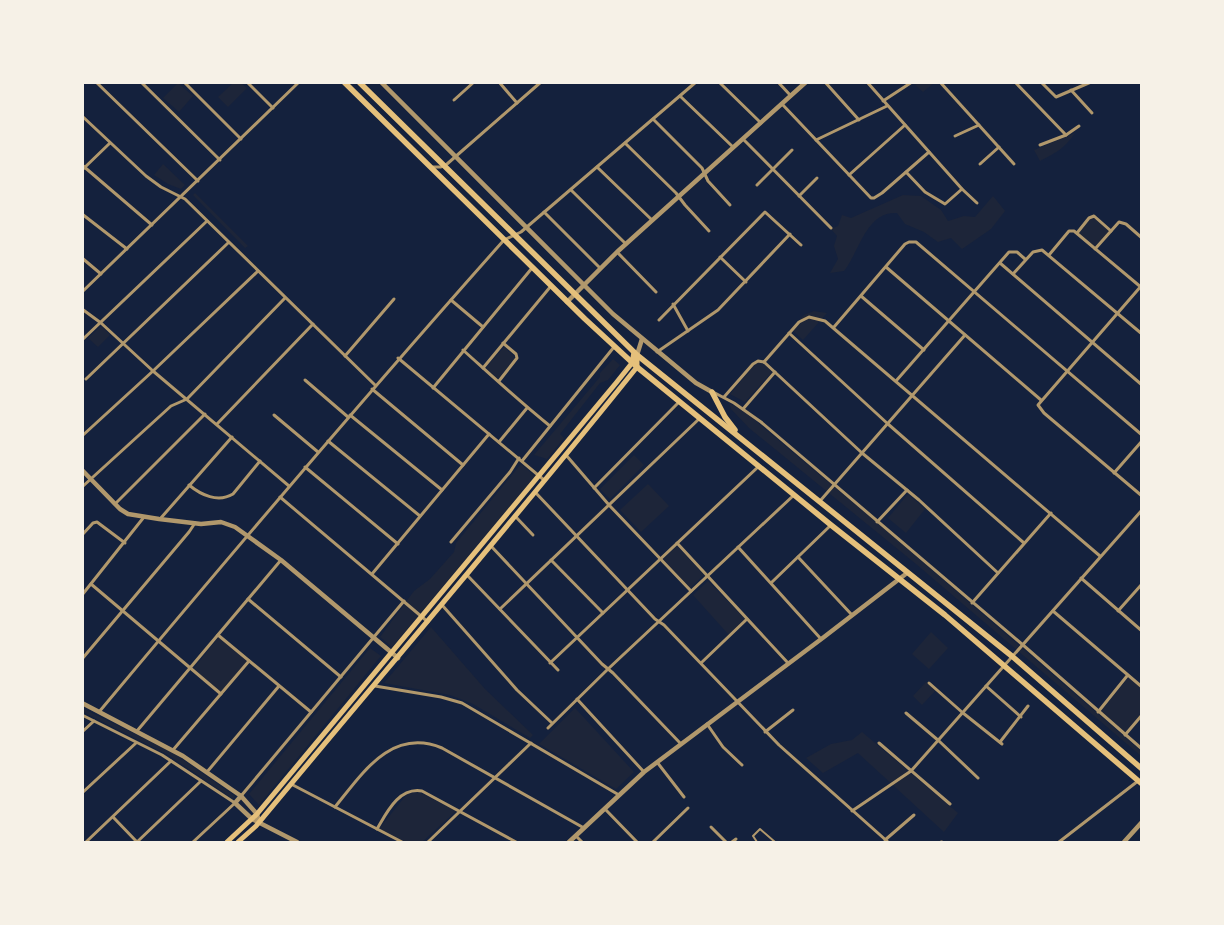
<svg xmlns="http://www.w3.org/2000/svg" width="1224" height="925" font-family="'Fira Sans Condensed',sans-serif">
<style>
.green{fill:#1d2539}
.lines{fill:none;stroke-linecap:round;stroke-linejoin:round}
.service{stroke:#b1986c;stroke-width:2}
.minor{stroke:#b1986c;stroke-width:3}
.tertiary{stroke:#b1986c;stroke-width:4.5}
.secondary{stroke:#e5c07b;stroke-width:5}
.primary{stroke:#e5c07b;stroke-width:5.5}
</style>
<rect width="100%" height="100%" fill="#14213d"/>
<g class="green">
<polygon points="919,82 934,82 934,83 923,92 915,85"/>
<polygon points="178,83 193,96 179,112 163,98"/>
<polygon points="233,83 241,83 247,88 228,107 218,97"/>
<path d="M 1075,133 C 1065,148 1056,153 1040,161 L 1034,150 Z"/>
<polygon points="163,164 185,185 181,189 168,184 154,175"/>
<polygon points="195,193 248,246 245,248 193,195"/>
<path d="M 903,195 L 921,196 L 941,210 L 948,221 L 964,216 L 975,217 L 993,196 L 1005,211 L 991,229 L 962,249 L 951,238 L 938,242 L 924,232 L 905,224 L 897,213 C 866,211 860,251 844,271 L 830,273 L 838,259 L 834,246 L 837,236 L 831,229 L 838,226 L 842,215 L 851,218 Z"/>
<polygon points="1094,216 1111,231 1095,249 1077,233 1089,218"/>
<polygon points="814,311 827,313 803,340 791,329 804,315"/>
<polygon points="101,326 110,335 98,347 88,338"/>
<polygon points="504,347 514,356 514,359 499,378 497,378 487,369 487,366"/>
<polygon points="613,359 620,365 608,380 600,383 560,434 564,438 547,459 534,455 600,377 600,373"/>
<polygon points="759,362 765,365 772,372 745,402 730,394 755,364"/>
<polygon points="729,403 744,411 889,533 1141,751 1141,756 916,564 749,428 731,409"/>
<polygon points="634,455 644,465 610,499 600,489"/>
<polygon points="521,464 535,476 392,647 380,637 414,591 430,579 454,552 456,543"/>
<polygon points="648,484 669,506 641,532 620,510"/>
<polygon points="908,494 925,509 906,533 888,518"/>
<polygon points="677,546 704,575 690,588 663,559"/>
<polygon points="708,581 745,619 729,635 693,595"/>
<polygon points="431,627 485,689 533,735 530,738 473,704 450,695 384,683"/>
<polygon points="931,632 948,648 929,669 912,654"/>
<polygon points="219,637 248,661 221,693 193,669"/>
<polygon points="370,648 381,656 259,805 249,794"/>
<polygon points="1130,676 1141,685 1141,713 1125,733 1100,712"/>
<polygon points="926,682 936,690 922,705 913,696"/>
<polygon points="82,708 172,752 235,796 233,799 168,755 83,712"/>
<polygon points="575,708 634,772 616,789 539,744"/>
<polygon points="862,732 958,813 944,832 858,753 823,773 806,758 831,744 852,740"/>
<polygon points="419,792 456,811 422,842 405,842 379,829 407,794"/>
</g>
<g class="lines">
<polyline class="service" points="757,842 753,836 760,829 775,842"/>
<g class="minor">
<polyline points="96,82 198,181"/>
<polyline points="141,82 220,160"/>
<polyline points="184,82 241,139"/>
<polyline points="247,82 273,108"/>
<polyline points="499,82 517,103"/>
<polyline points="719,82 761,123"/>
<polyline points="778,82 791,96"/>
<polyline points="825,82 859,120"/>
<polyline points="867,82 962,189 977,203"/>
<polyline points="940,82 1014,164"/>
<polyline points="1015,82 1066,135"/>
<polyline points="1041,82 1056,97 1091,82"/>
<polyline points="1071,90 1092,113"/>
<polyline points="680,96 733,147"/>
<polyline points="454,100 474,82"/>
<polyline points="883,101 912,82"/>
<polyline points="782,104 871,198 874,198 882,193 929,152"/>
<polyline points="82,116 146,176 161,187 185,199 375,385"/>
<polyline points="653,119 702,168 708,181 730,205"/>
<polyline points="955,136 979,125"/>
<polyline points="743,139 831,228"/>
<polyline points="816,140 887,106"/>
<polyline points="625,143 676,193 685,205 709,231"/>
<polyline points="1040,145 1066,135 1079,126"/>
<polyline points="980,164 999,147"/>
<polyline points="82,165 152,225"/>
<polyline points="433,167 441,167 447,164 541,82"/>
<polyline points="597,167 652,220"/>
<polyline points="82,170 110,143"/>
<polyline points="906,172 925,192 945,204 962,189"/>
<polyline points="849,175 905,125"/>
<polyline points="757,185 792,150"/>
<polyline points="571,190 626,244"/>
<polyline points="799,196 817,178"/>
<polyline points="544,212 600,268"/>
<polyline points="82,214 127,249"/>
<polyline points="1077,233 1089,218 1094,216 1111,231"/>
<polyline points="1095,249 1119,222 1126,224 1142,238"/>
<polyline points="617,252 656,292"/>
<polyline points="1049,255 1069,231 1074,231 1142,288"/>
<polyline points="720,257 746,282"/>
<polyline points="82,258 101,274"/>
<polyline points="1000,263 1142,385"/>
<polyline points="886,267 1041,400"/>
<polyline points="1013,274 1033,252 1042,250 1142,334"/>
<polyline points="1142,285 1038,405 1044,413 1142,496"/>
<polyline points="82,292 299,82"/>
<polyline points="861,296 924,350"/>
<polyline points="451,300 483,327"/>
<polyline points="673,304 688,331"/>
<polyline points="82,309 101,323 153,371 289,486"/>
<polyline points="659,320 765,212 801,245"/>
<polyline points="834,327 905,244 909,242 916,242 1142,435"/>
<polyline points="789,333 888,424 1024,543"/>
<polyline points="82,340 207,221"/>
<path d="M 463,350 C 492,376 520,402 550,426"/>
<polyline points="657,352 718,310 790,234"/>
<polyline points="345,356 394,299"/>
<polyline points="398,358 544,480"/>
<polyline points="764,362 799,322 809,317 825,321 1100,556"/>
<polyline points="764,362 862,453 919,500 998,573"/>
<polyline points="483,368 551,286"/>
<polyline points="86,379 228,243"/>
<polyline points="305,380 348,417"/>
<polyline points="499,381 517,358 516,354 503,343"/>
<polyline points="896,381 1009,252 1017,252 1025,259"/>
<polyline points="433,388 532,268"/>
<polyline points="372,389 463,465"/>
<polyline points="713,392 734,403 761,422 1023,645 1142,749"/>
<polyline points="724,397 753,364 758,361 764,362"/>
<polyline points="743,409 775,372"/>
<polyline points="274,415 318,452"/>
<polyline points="350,415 442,490"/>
<polyline points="217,424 313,324"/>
<polyline points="82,436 153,371 258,271"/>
<polyline points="328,441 420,516"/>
<polyline points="499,442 527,408"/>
<polyline points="566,455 609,505 691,591"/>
<polyline points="522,461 614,347"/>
<polyline points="305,467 398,544"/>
<polyline points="1114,473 1142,441"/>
<path d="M 189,485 C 201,495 218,503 233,494 L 260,461"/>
<polyline points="82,487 171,406 187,399 285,298"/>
<polyline points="594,488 679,402"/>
<polyline points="535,492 655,619 664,625 779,745 888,842"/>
<polyline points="280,497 428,622"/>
<polyline points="820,501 965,335"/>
<polyline points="115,504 205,414"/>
<polyline points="515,516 533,535"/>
<polyline points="160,519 232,437"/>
<polyline points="877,522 907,490"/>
<polyline points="82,535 93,523 97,522 125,543"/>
<polyline points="451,542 510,472 519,458"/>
<polyline points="677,543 788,663"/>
<polyline points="491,546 602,664 613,673 681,744"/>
<polyline points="738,547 821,639"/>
<polyline points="798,557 852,615"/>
<polyline points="551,560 603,613"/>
<polyline points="372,574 489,434"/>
<polyline points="467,575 558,670"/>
<polyline points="1081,578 1142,631"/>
<polyline points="772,582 831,525"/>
<polyline points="91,584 221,694"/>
<polyline points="82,595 144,517"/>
<polyline points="248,599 341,677"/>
<polyline points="972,603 1051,513"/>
<polyline points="442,605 517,690 552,723"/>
<polyline points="500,609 700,418"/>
<polyline points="1053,611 1142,687"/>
<polyline points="1118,611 1142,584"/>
<polyline points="218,635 311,712"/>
<polyline points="82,659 189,532 195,523"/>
<polyline points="550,663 758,467"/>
<polyline points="701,663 747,619"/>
<polyline points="929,683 963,713 1002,744"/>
<polyline points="375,686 441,697 462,703 619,795"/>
<polyline points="986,686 1021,717"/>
<polyline points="577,699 644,772"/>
<path d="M 99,712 C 232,553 366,395 504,240 L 521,232 L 696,82"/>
<polyline points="1098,712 1127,676"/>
<polyline points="906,713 939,741 978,778"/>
<polyline points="82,715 162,755 235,803 193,842"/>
<polyline points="707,724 723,747 742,765"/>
<polyline points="548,728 608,669 794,495"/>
<polyline points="137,731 281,560"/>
<polyline points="82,732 94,721"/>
<polyline points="765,732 793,710"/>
<polyline points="1125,735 1142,715"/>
<polyline points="1000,742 1028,706"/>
<polyline points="879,743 950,804"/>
<polyline points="173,750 249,661"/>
<polyline points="657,762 684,797"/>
<polyline points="207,772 279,686"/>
<polyline points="291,784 402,842"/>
<polyline points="82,793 136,743"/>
<polyline points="241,796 404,601"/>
<path d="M 335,807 C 362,774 391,727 442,748 L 584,828"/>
<polyline points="605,809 637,842"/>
<polyline points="852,811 911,771 1142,510"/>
<polyline points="113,817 137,842"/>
<polyline points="711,827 726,842"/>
<path d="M 377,829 C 387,812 399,787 422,791 L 516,842"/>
<polyline points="576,836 582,842"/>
<polyline points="885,840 914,815"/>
<polyline points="86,842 171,761"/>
<polyline points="137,842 201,781"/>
<polyline points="428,842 531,743"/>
<polyline points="653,842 688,808"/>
<polyline points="732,842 736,839"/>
<polyline points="941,842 942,842"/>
<polyline points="1059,842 1138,781"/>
</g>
<g class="tertiary">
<polyline points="381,82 613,314 696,383 712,392"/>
<polyline points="567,302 617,252 806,82"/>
<polyline points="637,355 642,339"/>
<polyline points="82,470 120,509 128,514 159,519 201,524 221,522 235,527 281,560 398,658"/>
<polyline points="82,703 183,756 241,796 257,814 259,822"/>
<polyline points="241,796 235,803 252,819 297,842"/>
<polyline points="569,842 644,772 824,637 907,573"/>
<polyline points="1124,842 1142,822"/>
</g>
<g class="secondary">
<polyline points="227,842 257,814 616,383 632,363 634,352"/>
<path d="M 238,842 L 256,826 C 383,673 513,522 637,367 L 637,355"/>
</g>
<g class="primary">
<polyline points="344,82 585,319 637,367 831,525 945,615 1142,784"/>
<polyline points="359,82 637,355 1013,657 1142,769"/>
<polyline points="712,392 725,417 735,430"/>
</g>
</g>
<rect width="1224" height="925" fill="none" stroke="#f6f1e7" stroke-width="168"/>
</svg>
